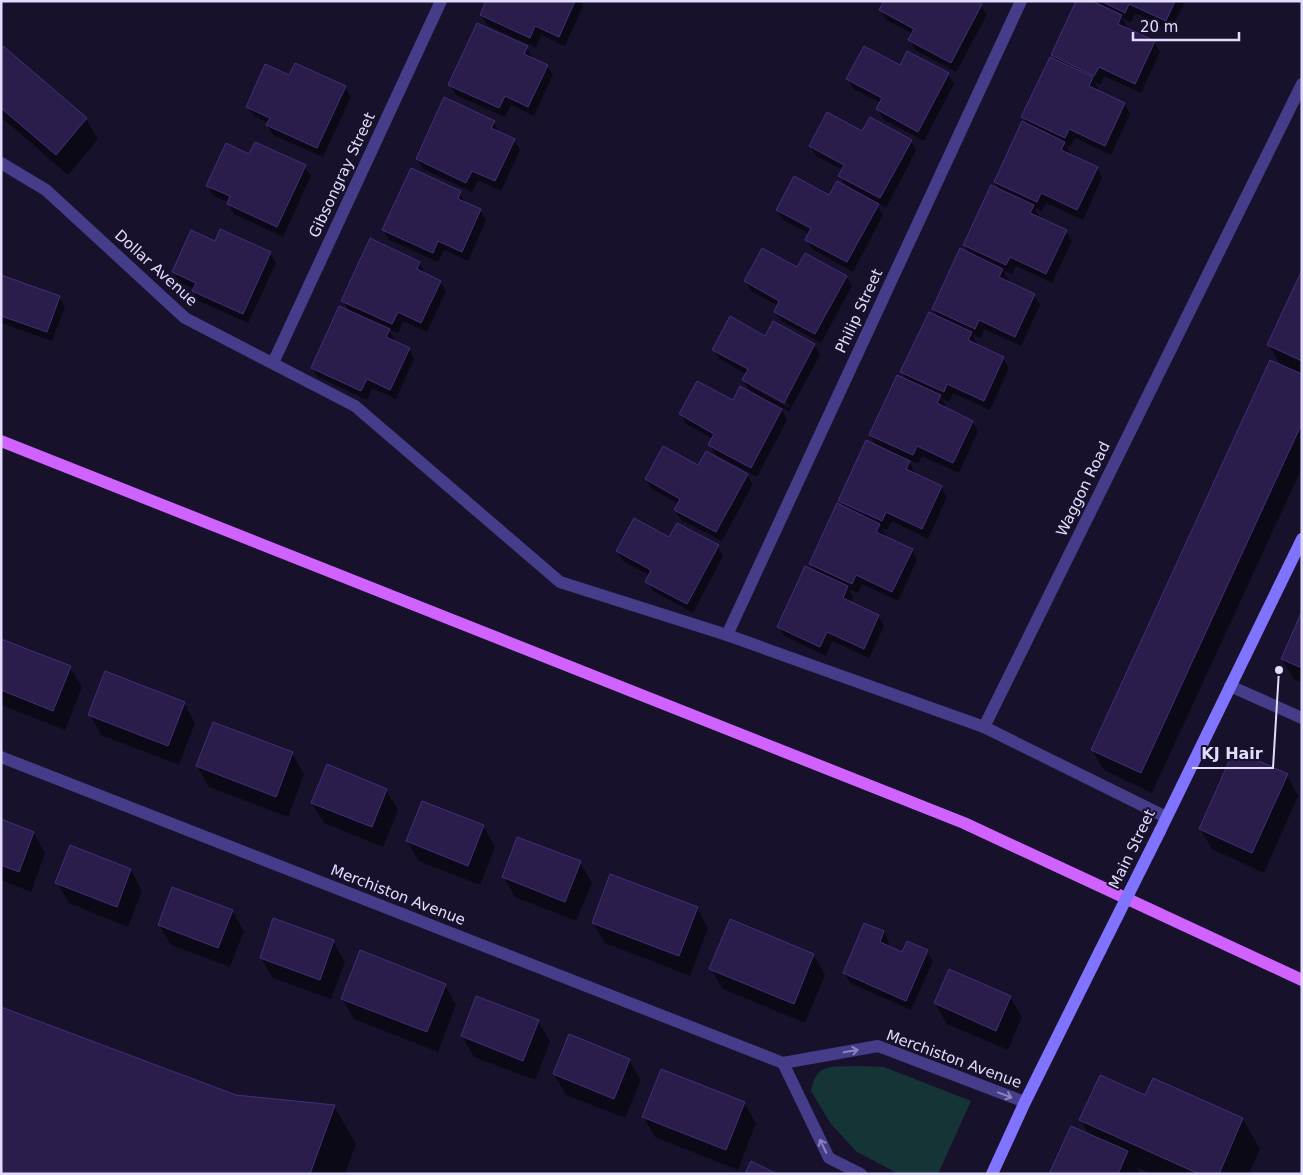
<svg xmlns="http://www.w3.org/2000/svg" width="1303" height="1175" font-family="'DejaVu Sans',sans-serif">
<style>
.green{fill:#143435}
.shadow{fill:#0007;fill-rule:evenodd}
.building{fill:#2a1d4c;stroke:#432f78}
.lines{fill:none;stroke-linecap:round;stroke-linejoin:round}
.lane{stroke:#453c8a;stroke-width:12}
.street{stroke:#453c8a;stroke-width:12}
.secondary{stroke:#8073ff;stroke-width:12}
.primary{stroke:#d063ff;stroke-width:12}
.secondary-bridge{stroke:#8073ff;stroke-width:12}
.oneway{stroke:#8c84bf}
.labels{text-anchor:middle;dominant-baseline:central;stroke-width:4;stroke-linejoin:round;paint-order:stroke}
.street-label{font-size:15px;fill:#e2dcff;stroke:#18112b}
.leader{fill:none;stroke:#e2dcff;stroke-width:2}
.callout-dot{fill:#e2dcff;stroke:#18112b;stroke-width:2}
.callout-label{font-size:16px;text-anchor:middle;font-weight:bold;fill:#e2dcff;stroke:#18112b;stroke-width:4;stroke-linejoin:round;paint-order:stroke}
</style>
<rect width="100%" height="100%" fill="#18112b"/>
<path class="green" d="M 856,1066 L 884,1067 L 971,1101 L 938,1174 L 899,1174 L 857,1152 L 831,1124 L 811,1091 C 816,1062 833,1067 856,1066 Z"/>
<g class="shadow">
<polygon points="487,1 581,1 583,6 565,46 541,35 536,48 487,25 481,15"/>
<polygon points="1077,1 1185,1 1171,30 1135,13 1131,22 1122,18 1127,26 1126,29 1154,42 1160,52 1141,93 1104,76 1100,85 1095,82 1098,88 1097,91 1125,104 1130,114 1111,155 1075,138 1070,147 1065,144 1070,153 1069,155 1097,168 1102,178 1083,220 1046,203 1042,211 1034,208 1039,216 1038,218 1066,231 1072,241 1052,283 1016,266 1012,274 1003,270 1008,279 1007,282 1034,295 1040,305 1021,346 984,329 981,338 972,334 977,343 975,345 1003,358 1009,368 990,410 953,393 949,402 941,398 946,406 944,408 972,421 978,431 959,473 922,456 918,464 908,459 914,471 913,474 941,487 947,497 928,539 892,521 887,530 881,527 885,534 884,537 912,550 917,560 898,601 862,584 858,593 849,589 853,597 850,603 878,616 884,626 869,658 832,641 826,656 784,636 778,626 815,572 810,564 844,508 840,501 877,447 870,435 907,380 902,372 938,318 933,309 969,254 964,245 1000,190 995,182 1028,126 1023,117 1056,61 1052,55"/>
<polygon points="981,5 987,15 956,72 915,50 910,40 913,34 886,20 881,10"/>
<polygon points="527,47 532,58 547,66 553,75 534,116 511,105 505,117 456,95 450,85"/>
<polygon points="3,48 86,119 98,139 68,175 1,117 1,50"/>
<polygon points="908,52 948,74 954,84 924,141 883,119 878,109 881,103 853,89 848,79 900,66"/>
<polygon points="290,77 345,87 351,97 323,157 273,135 267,125 268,123 254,116 248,106"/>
<polygon points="445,99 494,122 499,133 514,140 520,150 501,191 478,180 472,192 423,169 417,159"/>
<path d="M 863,133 L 911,141 L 916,151 L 886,208 L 876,202 L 883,215 L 853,272 L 812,249 L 807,239 L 810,234 L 783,220 L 777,210 L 830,197 L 847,188 L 840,176 L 843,170 L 816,156 L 810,146 ZM 784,213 L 817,230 L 816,232 L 784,215 Z"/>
<polygon points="250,156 305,166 311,176 283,237 234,214 228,204 229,202 213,196 208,186"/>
<polygon points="460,192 465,203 480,210 486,220 468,261 444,250 438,262 389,240 383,230"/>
<polygon points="216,243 270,253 276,263 248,323 199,301 193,291 194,289 179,282 173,272"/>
<polygon points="420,263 425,274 440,281 446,291 427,332 403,321 398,333 388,329 395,340 394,342 409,349 414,359 396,399 372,388 367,400 318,377 312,367 349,312 343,301"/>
<polygon points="798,269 846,276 852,286 821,343 781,321 775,312 778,306 751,291 746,281"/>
<polygon points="1302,273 1302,468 1152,793 1104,770 1092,750 1281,366 1269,345"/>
<polygon points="1,276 59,297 65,307 52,341 1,323"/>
<path d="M 766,337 L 815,345 L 820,355 L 789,412 L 780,406 L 787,420 L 757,477 L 716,455 L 710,445 L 713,439 L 686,424 L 681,414 L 733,402 L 751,393 L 743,380 L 746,374 L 720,359 L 714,350 ZM 750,383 L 790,405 L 788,407 L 750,386 Z"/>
<polygon points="699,467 747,475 753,484 722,541 681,520 675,510 679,504 652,489 646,479"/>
<polygon points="670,539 718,546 723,556 693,613 653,591 647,581 650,576 623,561 617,551"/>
<polygon points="1302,614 1302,683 1294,679 1282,659"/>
<polygon points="1,640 70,667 82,687 65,730 1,705"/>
<polygon points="184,703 195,723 179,765 101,735 90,715"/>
<polygon points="292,753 304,774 288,817 209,787 197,766"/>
<polygon points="1287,775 1298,796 1264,873 1212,849 1200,829"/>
<polygon points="386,790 398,810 383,847 324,823 312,803"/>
<polygon points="1,821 34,833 45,853 31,892 1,880"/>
<polygon points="483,826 495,847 480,885 419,861 407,841"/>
<polygon points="71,847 131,870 142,891 128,927 69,903 57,883"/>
<polygon points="580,862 592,883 576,921 515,897 503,876"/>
<polygon points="697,908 708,928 690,976 605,943 593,923"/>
<polygon points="232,911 244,931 230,967 171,945 159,925"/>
<polygon points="865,924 884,932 889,942 887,947 903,953 927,951 933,961 911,1010 850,983 844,973"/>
<polygon points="333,941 345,962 331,999 273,978 261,958"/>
<polygon points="814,955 825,975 805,1023 723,989 711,969"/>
<polygon points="445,985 456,1005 438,1052 354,1019 342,998"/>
<polygon points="1010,997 1022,1017 1008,1050 947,1024 935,1003"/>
<polygon points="538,1021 550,1042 535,1080 474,1057 462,1036"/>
<polygon points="629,1060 641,1080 625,1118 566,1095 554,1074"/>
<polygon points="1153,1079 1243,1119 1260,1149 1249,1174 1151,1174 1136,1167 1140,1174 1051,1174 1089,1135 1081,1120 1146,1097"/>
<polygon points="236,1096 334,1106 356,1144 345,1174 1,1174"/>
<polygon points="744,1103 756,1123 738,1170 655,1137 643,1116"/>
</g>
<g class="building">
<polygon points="486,1 575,1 559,37 535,26 530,38 480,15"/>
<polygon points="884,1 977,1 982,4 951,63 908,40 914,29 879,10"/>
<polygon points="1076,1 1092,1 1122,15 1118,24 1155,41 1135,84 1099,67 1094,76 1051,55"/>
<polygon points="1101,1 1175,1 1166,21 1129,4 1125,13"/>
<polygon points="477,23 528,46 524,54 548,65 528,107 505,96 499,108 448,85"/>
<polygon points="3,46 87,118 56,155 1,108 1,48"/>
<polygon points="864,46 900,65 907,51 949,73 918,132 876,109 882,98 846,79"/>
<polygon points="1050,57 1093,77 1089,86 1125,103 1105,146 1069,129 1065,138 1021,117"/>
<polygon points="295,63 346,86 317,148 266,125 270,118 246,107 265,64 289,75"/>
<polygon points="444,97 495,121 491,128 515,139 495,181 472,171 466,183 416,159"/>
<polygon points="827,112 862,131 870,117 912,140 880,198 838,176 844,165 809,146"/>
<polygon points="1022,121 1065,142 1061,150 1098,167 1077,210 1041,193 1037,202 994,182"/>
<polygon points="255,142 306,165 277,227 227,204 230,196 206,186 226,143 249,154"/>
<polygon points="411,168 461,191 458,199 481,209 462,252 438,241 433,253 382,230"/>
<polygon points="794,176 829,195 837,181 879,204 847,262 805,240 811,228 776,210"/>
<polygon points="991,185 1034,205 1030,213 1067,230 1046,274 1010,257 1006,265 963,245"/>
<polygon points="220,229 271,252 243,314 192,291 196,283 172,272 191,230 215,241"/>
<polygon points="370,238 420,262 417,269 441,281 421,323 398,312 392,324 341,301"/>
<polygon points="762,248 797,267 805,253 847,276 815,334 774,312 779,301 744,281"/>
<polygon points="960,248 1003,269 999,277 1035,294 1015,337 979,320 975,329 932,309"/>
<polygon points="1302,270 1302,361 1267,345"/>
<polygon points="1,275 60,296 47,332 1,316"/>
<polygon points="339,306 390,329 386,337 410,348 390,390 367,379 361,391 311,368"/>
<polygon points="929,312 972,332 968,340 1004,357 984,401 947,384 944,392 900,372"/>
<polygon points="730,316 765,336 773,321 815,344 784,403 742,380 748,369 712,350"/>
<polygon points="1270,360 1302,374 1302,423 1141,773 1091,750"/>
<polygon points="897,375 941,395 937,403 973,421 953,463 917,446 913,455 869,435"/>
<polygon points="697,381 733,400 740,386 782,409 751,468 708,445 714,434 679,414"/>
<polygon points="866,440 910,461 906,469 942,486 922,529 886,512 882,521 838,501"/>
<polygon points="663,446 698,465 706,451 748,474 716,532 674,510 680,499 645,479"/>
<polygon points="837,503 880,524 876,532 913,549 892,592 856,575 852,584 809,564"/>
<polygon points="634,518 669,537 677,523 719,545 687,604 645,582 651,570 616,551"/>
<polygon points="805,566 848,586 843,598 879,615 864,649 827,632 820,647 777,627"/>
<polygon points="1302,611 1302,668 1281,659"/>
<polygon points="1,639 71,666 53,711 1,690"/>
<polygon points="105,671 185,702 168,746 88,715"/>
<polygon points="213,722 293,752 276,797 196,766"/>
<polygon points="1234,750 1288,774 1252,853 1199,829"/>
<polygon points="327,764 387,789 372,827 311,803"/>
<polygon points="422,801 484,825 468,866 406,841"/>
<polygon points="1,819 34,832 19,872 1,865"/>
<polygon points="517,837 581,861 565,902 502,877"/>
<polygon points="70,845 131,869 117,907 55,883"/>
<polygon points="610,874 698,907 679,956 592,923"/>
<polygon points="172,887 233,910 218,948 158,925"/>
<polygon points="273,918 334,940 320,980 260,958"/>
<polygon points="730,919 814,954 794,1004 709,969"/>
<polygon points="864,923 884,931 880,942 902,952 907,941 928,950 906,1001 843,973"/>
<polygon points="360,950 446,984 427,1032 341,999"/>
<polygon points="949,969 1011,996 996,1031 934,1003"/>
<polygon points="476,996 539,1020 523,1061 461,1036"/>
<polygon points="1,1007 236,1095 335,1105 310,1174 1,1174"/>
<polygon points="569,1034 630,1059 614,1099 553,1074"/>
<polygon points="661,1069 745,1102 726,1150 642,1117"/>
<polygon points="1100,1075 1145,1095 1153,1078 1243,1118 1219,1174 1199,1174 1079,1120"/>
<polygon points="1071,1126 1128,1151 1118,1174 1049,1174"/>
<polygon points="751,1161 777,1174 745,1174"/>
</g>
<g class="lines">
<g class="lane">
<polyline points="355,406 560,582 727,635 984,727"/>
<polyline points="1230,686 1302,718"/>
<polyline points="1166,817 984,727 1302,84"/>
</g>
<g class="street">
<polyline points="1,163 46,190 185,318 355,406"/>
<polyline points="273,363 441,1"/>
<polyline points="727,635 1021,1"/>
<polyline points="1,757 783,1063"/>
<polyline points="861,1174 829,1158 783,1063 878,1046 1025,1102"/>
</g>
<g class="secondary">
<polyline points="1160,831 1302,539"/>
<polyline points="992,1174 1025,1102 1100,951"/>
</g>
<polyline class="primary" points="1,441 964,823 1302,980"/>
<polyline class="secondary-bridge" points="1100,951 1160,831"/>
</g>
<defs><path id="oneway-shaft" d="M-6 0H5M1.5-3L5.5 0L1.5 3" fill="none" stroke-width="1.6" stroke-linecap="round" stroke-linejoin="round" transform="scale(1.25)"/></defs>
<g class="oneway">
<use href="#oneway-shaft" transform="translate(851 1051) rotate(-10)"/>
<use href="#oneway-shaft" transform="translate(1005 1095) rotate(21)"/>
<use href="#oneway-shaft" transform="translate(823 1146) rotate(-116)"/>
</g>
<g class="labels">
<g class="street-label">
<text transform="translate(342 175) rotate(-65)">Gibsongray Street</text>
<text transform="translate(156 268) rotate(42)">Dollar Avenue</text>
<text transform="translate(859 311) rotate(-65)">Philip Street</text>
<text transform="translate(1083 489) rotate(-64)">Waggon Road</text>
<text transform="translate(1132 849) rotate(-64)">Main Street</text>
<text transform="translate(398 895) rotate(21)">Merchiston Avenue</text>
<text transform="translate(954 1059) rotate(20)">Merchiston Avenue</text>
</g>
</g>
<path class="leader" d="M1279 670L1273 768H1192"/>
<circle class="callout-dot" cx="1279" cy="670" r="5"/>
<g class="callout-label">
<text x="1232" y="759">KJ Hair</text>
</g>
<rect width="1303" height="1175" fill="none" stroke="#e2dcff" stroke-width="5"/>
<path d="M1133 32v8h106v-8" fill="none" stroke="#e2dcff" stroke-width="2.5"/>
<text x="1140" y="32" font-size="15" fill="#e2dcff" stroke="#18112b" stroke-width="4" paint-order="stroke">20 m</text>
</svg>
